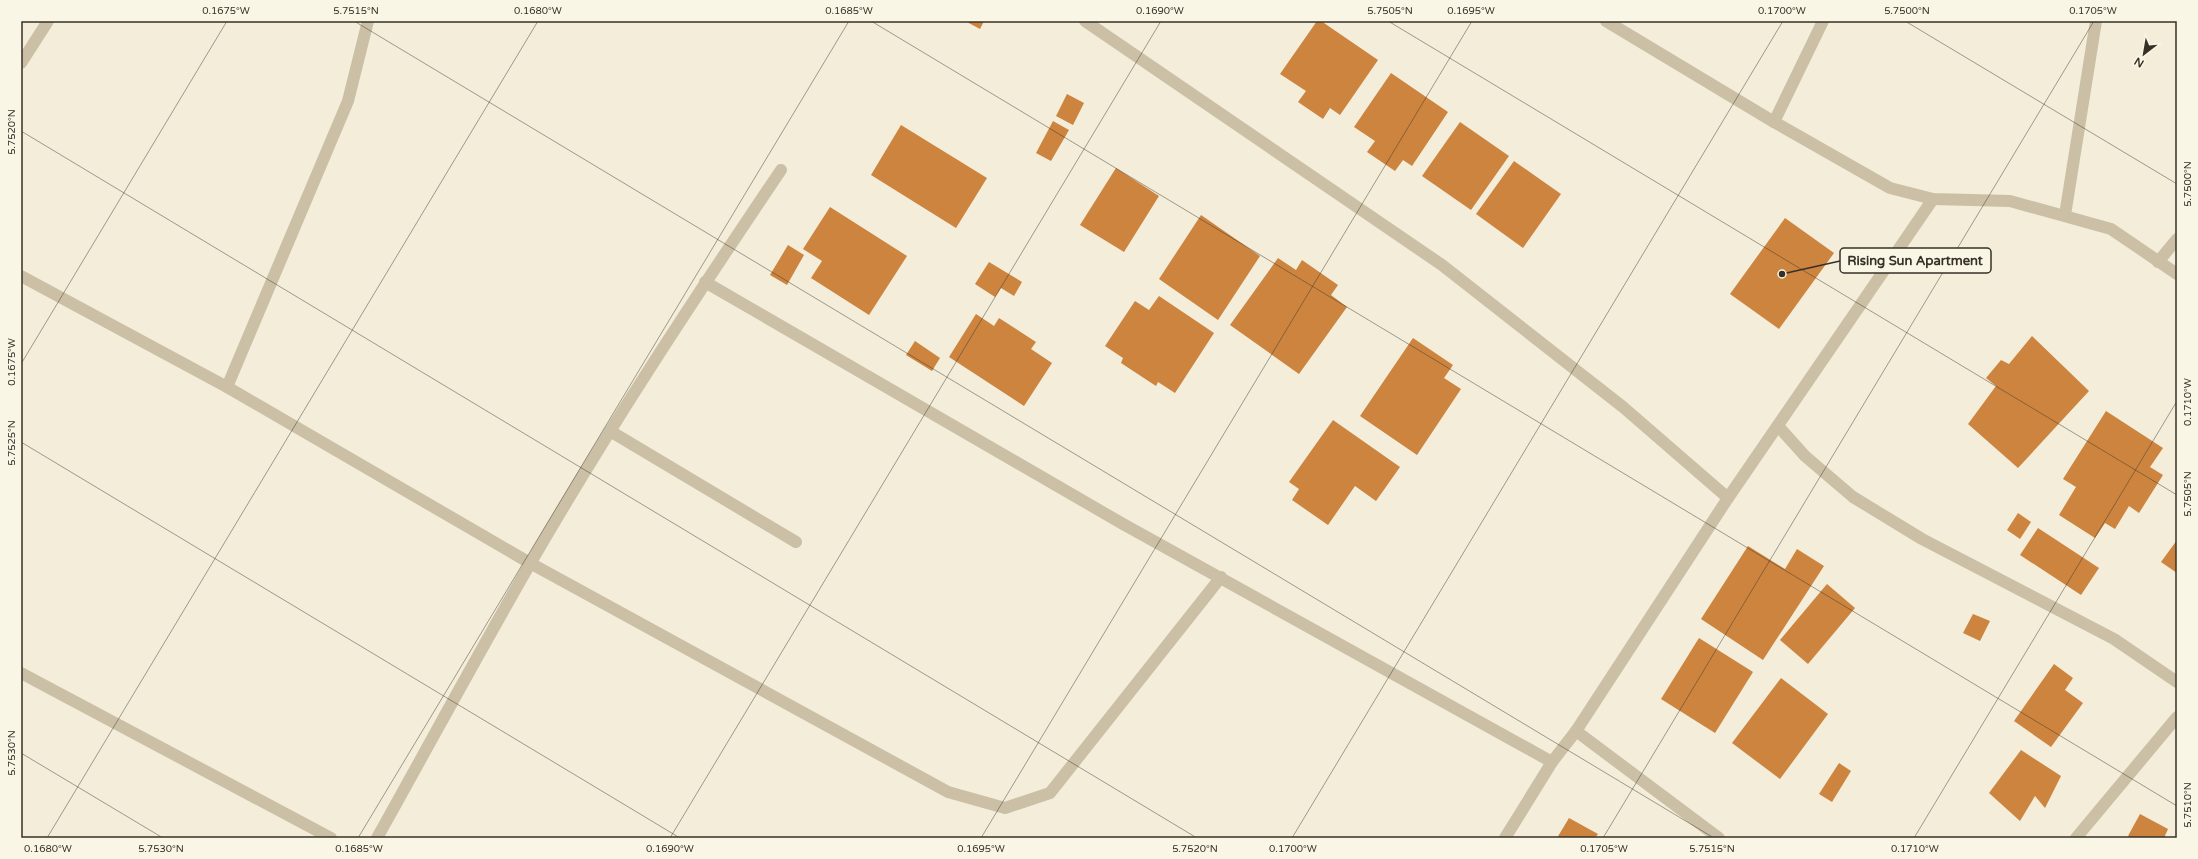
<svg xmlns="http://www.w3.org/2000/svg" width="2198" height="859" font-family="'Varela Round',sans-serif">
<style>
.building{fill:#cc843f}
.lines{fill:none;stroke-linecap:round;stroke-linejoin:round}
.minor{stroke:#cbc0a5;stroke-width:12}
.ticks{fill:none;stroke:#373027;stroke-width:1;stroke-opacity:0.45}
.leader{fill:none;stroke:#373027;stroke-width:1.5}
.callout-dot{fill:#373027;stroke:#faf6e6;stroke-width:1.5}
.callout{fill:#faf6e6;stroke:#373027;stroke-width:1.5}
.callout-label{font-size:13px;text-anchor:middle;font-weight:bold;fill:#373027}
.neatline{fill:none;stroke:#373027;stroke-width:1.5}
.ticks-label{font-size:10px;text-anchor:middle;fill:#373027}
</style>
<rect width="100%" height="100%" fill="#f3edda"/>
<g class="building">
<polygon points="965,21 984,21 980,29"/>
<polygon points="1317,21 1321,21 1378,60 1340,115 1330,108 1323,119 1298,102 1306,91 1280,74"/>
<polygon points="1391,73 1448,112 1412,166 1403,160 1395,171 1367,152 1375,141 1354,127"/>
<polygon points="1067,94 1084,103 1073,125 1056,116"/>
<polygon points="1053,121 1069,130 1051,161 1036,153"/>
<polygon points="1460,122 1509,156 1471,210 1422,176"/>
<polygon points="901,125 987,178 956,228 871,175"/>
<polygon points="1514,161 1561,194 1523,248 1476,214"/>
<polygon points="1116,168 1159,196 1124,252 1080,225"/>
<polygon points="830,207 907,256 869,315 811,278 822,261 803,249"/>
<polygon points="1201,215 1260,256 1218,320 1159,279"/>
<polygon points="1785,218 1834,253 1779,329 1730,294"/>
<polygon points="788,245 804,255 787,285 770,275"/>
<polygon points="1278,258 1296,270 1302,260 1338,285 1331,295 1347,307 1299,374 1230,325"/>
<polygon points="989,262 1022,282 1014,296 1001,288 995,297 975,284"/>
<polygon points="1159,296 1214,333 1175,393 1158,382 1156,386 1121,363 1123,358 1105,346 1135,301 1149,310"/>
<polygon points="976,314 994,326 999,318 1036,342 1031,349 1052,363 1024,406 949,357"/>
<polygon points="2032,336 2089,391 2018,468 1968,424 1996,386 1986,378 2001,360 2009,364"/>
<polygon points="1413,338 1453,365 1444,378 1461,389 1417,455 1360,416"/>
<polygon points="915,341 940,358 932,371 906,355"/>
<polygon points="2106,411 2163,448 2150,467 2163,475 2139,513 2129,506 2115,529 2105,523 2095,538 2059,515 2076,487 2063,479"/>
<polygon points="1333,420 1400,467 1376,501 1355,486 1328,525 1292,500 1299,489 1289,482"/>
<polygon points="2018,513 2031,522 2020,539 2007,530"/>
<polygon points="2038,528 2099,568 2081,595 2020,555"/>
<polygon points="2177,540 2177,573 2161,562"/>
<polygon points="1748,546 1785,569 1797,549 1824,566 1763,660 1701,619"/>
<polygon points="1827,584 1855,608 1808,664 1780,640"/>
<polygon points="1973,614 1990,621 1980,641 1963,633"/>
<polygon points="1699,638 1753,672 1715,733 1661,699"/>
<polygon points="2054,664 2073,678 2065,690 2083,703 2051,747 2014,721"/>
<polygon points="1781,678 1828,714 1780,779 1732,743"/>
<polygon points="2021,750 2061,776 2045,808 2035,796 2020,821 1989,793"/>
<polygon points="1839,763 1851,771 1832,802 1819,794"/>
<polygon points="2140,814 2168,829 2164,838 2131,838 2128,836"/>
<polygon points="1569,818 1598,834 1595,838 1557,838"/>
</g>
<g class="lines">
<g class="minor">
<polyline points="1085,21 1442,265 1623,407 1728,498"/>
<polyline points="1606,21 1774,122 1890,188 1933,199 2010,201 2111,229 2177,274"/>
<polyline points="21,63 48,21"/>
<polyline points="1774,122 1823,21"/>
<polyline points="2065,215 2096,21"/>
<polyline points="2158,262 2177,239"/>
<polyline points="21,276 227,387 530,563 948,792 1005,808 1050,793 1221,577"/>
<polyline points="705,282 1123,524 1552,762"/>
<polyline points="227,387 348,101 368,21"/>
<polyline points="1778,426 1805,456 1853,497 1922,539 2114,639 2177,682"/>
<polyline points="610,431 796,542"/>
<polyline points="21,673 331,838"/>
<polyline points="1576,731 1719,838"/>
<path d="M 377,838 C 428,747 478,654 530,564 C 608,429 694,299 781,170"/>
<polyline points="1505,838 1552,762 1576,731 1728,498 1933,199"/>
<polyline points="2076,838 2177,717"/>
</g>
</g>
<path class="ticks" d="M 354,21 L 1714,838M 871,21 L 2177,806M 1388,21 L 2177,495M 1905,21 L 2177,184M 21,131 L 1197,838M 21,364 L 227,21M 21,442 L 680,838M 21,753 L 163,838M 47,838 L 538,21M 358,838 L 849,21M 670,838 L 1161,21M 981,838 L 1472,21M 1292,838 L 1783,21M 1603,838 L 2094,21M 1914,838 L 2177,401"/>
<path class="leader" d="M1782 274L1840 261"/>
<circle class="callout-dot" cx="1782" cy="274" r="4"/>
<rect class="callout" x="1840" y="248" width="151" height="25" rx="4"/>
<g class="callout-label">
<text x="1915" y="265">Rising Sun Apartment</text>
</g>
<rect width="2198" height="859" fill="none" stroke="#faf6e6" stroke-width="44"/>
<g transform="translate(2144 54) rotate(211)" stroke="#faf6e6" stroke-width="3" paint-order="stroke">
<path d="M0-3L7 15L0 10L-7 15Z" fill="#373027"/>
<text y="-6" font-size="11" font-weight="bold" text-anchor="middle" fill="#373027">N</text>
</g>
<rect x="22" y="22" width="2154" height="815" class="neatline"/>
<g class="ticks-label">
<text x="226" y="14">0.1675°W</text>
<text x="356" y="14">5.7515°N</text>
<text x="538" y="14">0.1680°W</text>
<text x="849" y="14">0.1685°W</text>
<text x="1160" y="14">0.1690°W</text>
<text x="1390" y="14">5.7505°N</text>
<text x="1471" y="14">0.1695°W</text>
<text x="1782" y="14">0.1700°W</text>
<text x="1907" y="14">5.7500°N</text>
<text x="2093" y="14">0.1705°W</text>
<text transform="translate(11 132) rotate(-90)" y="4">5.7520°N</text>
<text transform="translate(2187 184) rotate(-90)" y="4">5.7500°N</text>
<text transform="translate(11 362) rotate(-90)" y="4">0.1675°W</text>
<text transform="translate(2187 402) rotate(-90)" y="4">0.1710°W</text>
<text transform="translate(11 443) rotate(-90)" y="4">5.7525°N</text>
<text transform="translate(2187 494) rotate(-90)" y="4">5.7505°N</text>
<text transform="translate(11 753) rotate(-90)" y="4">5.7530°N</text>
<text transform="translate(2187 805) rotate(-90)" y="4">5.7510°N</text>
<text x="48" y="852">0.1680°W</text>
<text x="161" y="852">5.7530°N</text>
<text x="359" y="852">0.1685°W</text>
<text x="670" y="852">0.1690°W</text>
<text x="981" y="852">0.1695°W</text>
<text x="1195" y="852">5.7520°N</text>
<text x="1293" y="852">0.1700°W</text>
<text x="1604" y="852">0.1705°W</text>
<text x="1712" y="852">5.7515°N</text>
<text x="1915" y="852">0.1710°W</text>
</g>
</svg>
